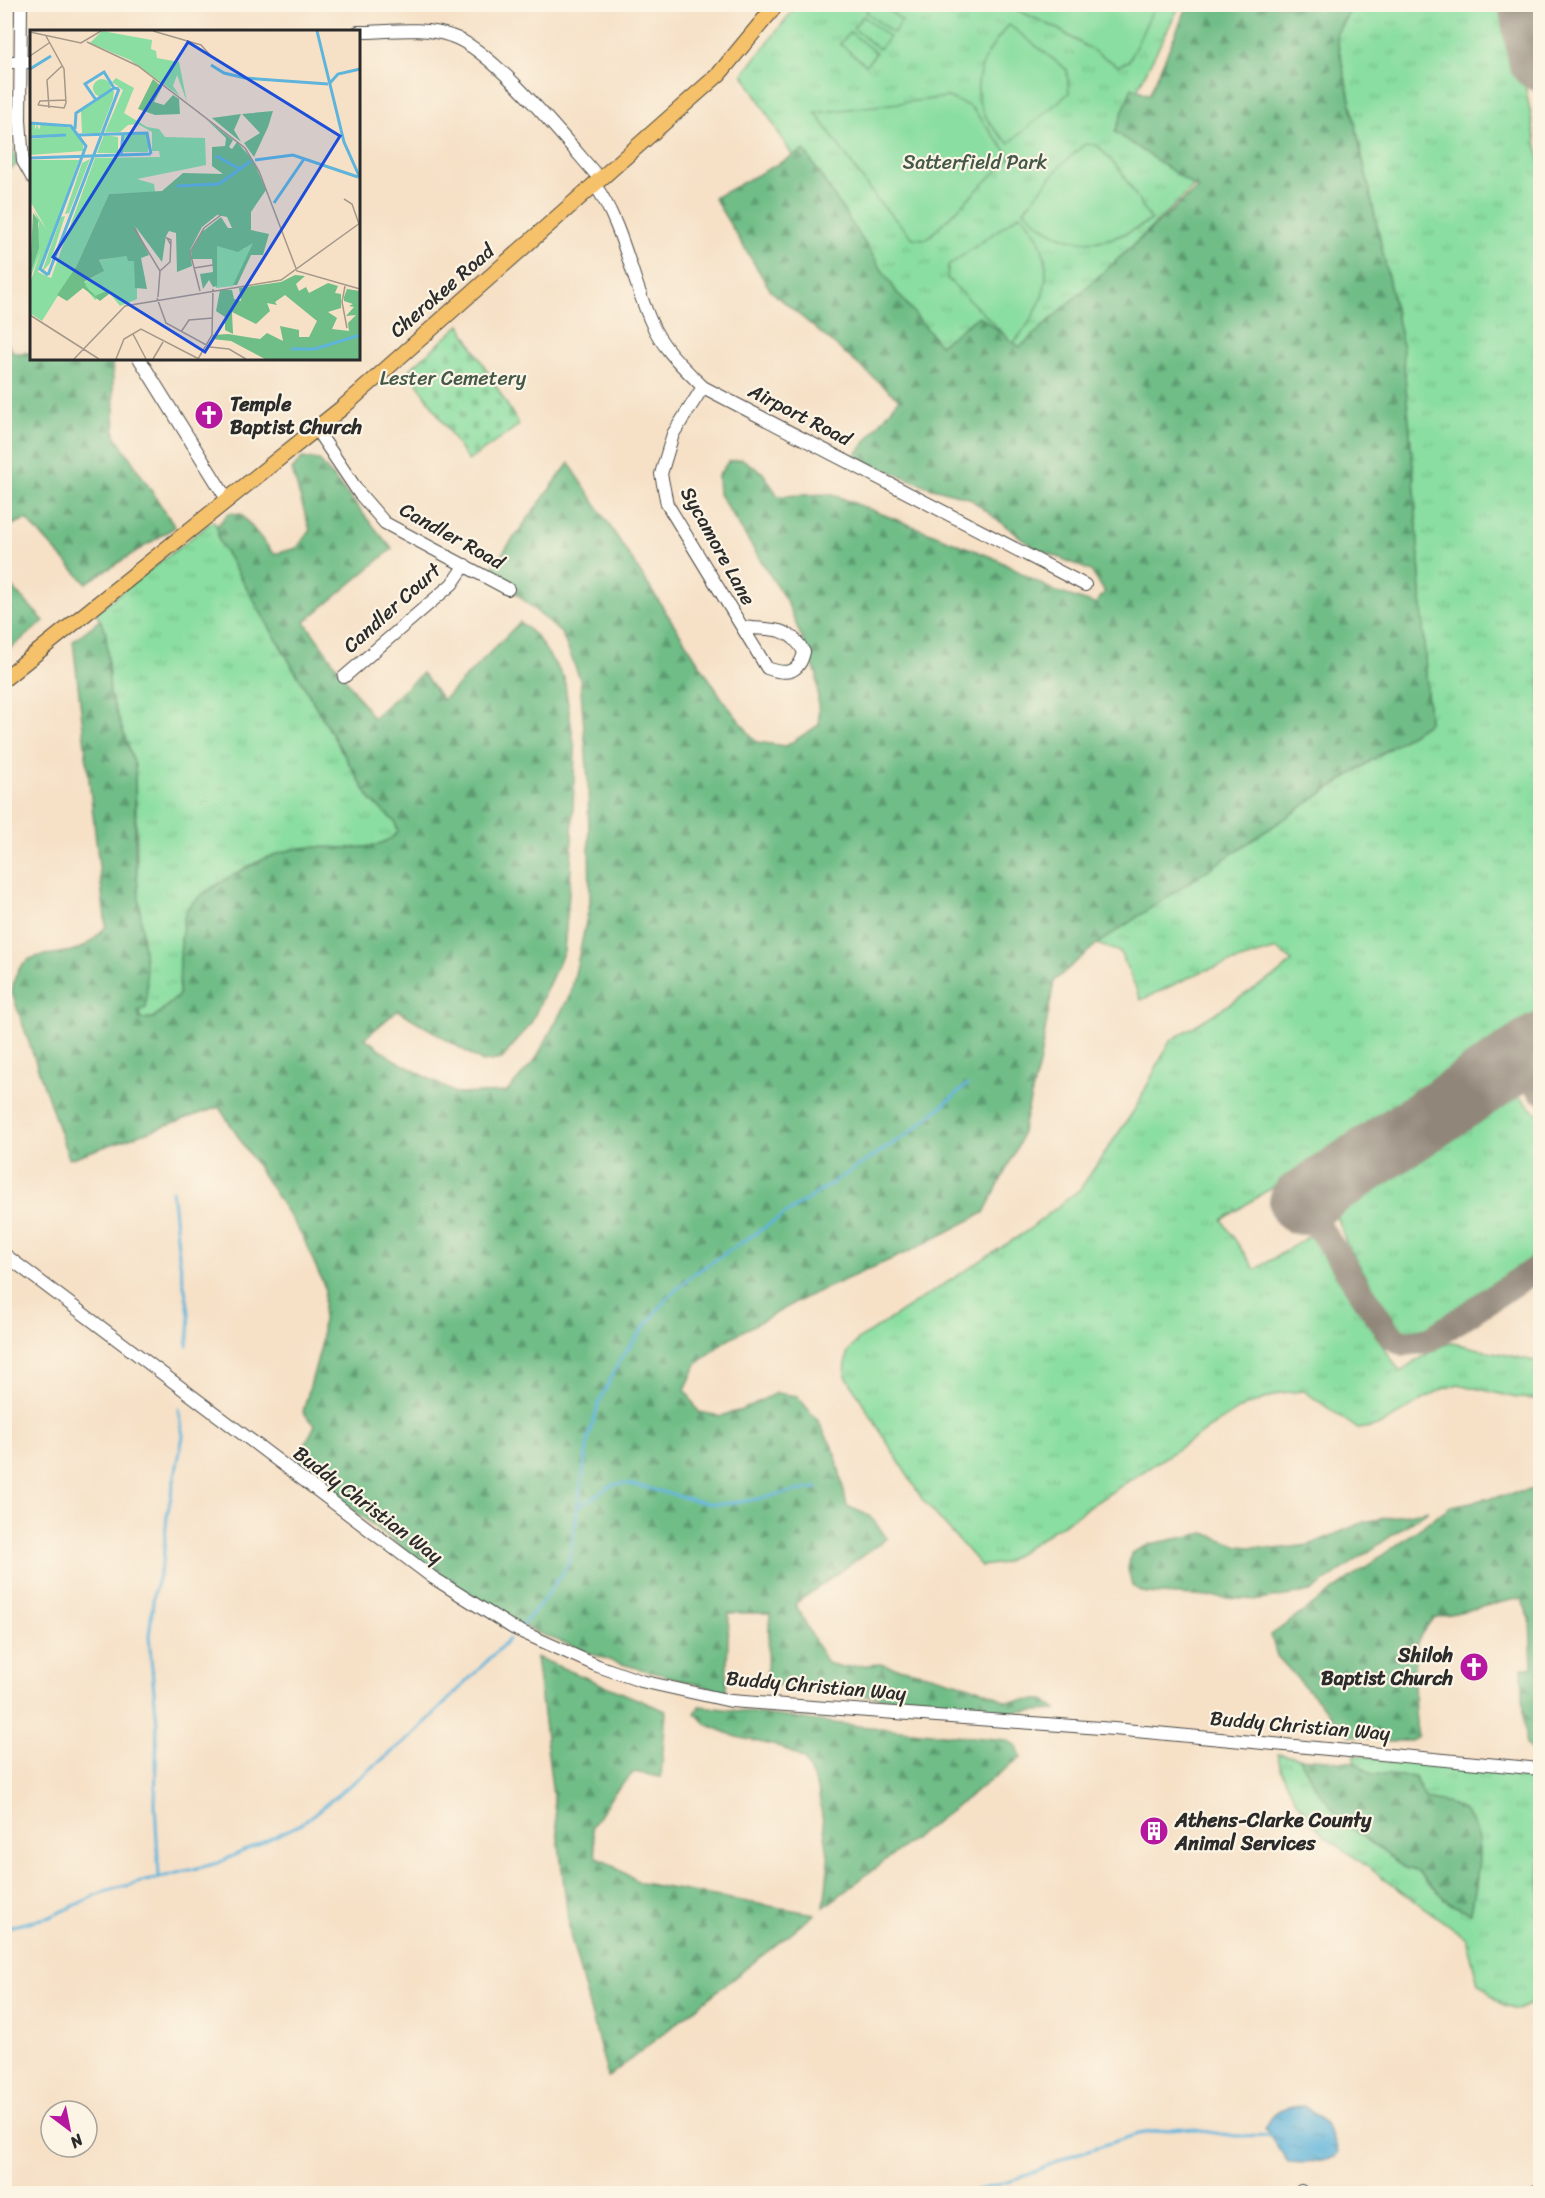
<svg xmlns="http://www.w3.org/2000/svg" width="1545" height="2198" font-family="Sriracha,sans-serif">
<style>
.grass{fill:url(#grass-tufts);stroke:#5a8466;stroke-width:1.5}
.forest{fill:url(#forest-firs);stroke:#4d7459;stroke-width:1.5}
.cemetery{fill:url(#cemetery-stones);stroke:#5a8466;stroke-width:1.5}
.pitch{fill:#8adea1;stroke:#5a8466;stroke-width:1.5}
.water{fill:url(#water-ripples);stroke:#447083;stroke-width:1.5}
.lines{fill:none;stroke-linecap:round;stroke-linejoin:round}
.stream{stroke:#5eb4db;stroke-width:3}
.taxiway{stroke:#908679;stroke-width:26}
.runway{stroke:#908679;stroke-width:64}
.minor-casing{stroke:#494642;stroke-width:14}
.major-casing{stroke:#494642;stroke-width:17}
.minor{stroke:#fff;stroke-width:12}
.major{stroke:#f5c16b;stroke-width:15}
.labels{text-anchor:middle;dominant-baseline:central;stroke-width:4.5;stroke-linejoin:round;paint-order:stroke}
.park-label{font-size:20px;fill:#435848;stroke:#fcf5e5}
.street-label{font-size:20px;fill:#2b2b2b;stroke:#fcf5e5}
.poi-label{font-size:20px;font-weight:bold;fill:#2b2b2b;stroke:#fcf5e5;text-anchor:start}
.inset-river{fill:none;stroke:#5eb4db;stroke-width:3}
.inset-road{fill:none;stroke:#a59889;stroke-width:1.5}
.view{fill:#1d4ed8;fill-opacity:0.15;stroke:#1d4ed8;stroke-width:3}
.inset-edge{fill:none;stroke:#2b2b2b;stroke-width:3}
</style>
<defs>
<pattern id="grass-tufts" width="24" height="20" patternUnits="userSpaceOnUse" patternTransform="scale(1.5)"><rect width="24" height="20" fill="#8adea1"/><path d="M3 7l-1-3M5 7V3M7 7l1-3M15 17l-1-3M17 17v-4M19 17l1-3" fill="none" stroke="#77bf8b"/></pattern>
<pattern id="forest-firs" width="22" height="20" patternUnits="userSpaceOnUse" patternTransform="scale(1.5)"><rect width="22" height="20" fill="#6fbd87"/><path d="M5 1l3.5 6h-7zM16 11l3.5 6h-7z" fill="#5b9a6f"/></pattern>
<pattern id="cemetery-stones" width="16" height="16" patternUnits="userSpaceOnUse" patternTransform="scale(1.5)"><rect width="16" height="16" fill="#8adea1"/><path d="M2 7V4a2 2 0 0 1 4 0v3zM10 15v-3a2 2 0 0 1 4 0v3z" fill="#77bf8b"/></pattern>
<pattern id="water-ripples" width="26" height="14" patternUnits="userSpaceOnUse" patternTransform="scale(1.5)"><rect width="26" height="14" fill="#5eb4db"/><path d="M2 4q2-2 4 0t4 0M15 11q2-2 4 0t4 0" fill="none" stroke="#4e93b2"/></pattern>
</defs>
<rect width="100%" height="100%" fill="#fcf5e5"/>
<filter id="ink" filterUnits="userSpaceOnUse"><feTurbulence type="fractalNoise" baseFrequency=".0167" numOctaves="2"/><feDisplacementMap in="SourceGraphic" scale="12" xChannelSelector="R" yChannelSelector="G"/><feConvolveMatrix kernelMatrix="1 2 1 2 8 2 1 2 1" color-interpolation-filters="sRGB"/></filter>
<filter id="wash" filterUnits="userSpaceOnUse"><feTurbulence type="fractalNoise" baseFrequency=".008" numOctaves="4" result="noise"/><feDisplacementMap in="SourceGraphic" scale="24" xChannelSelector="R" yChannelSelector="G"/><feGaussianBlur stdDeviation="1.35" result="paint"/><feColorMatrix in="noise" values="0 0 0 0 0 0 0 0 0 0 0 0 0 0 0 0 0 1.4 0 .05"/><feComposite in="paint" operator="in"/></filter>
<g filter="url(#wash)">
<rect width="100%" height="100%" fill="#f6e1c7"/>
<g class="grass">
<polygon points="985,4 994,8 995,4 1180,5 1123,118 1210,171 1021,353 925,375 743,74 797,5"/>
<polygon points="1353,5 1509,5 1540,161 1540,1018 1281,1190 1277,1184 1222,1220 1255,1270 1311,1235 1400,1372 1439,1346 1452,1343 1534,1361 1540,1357 1540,1399 1517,1398 1458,1384 1438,1391 1379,1426 1358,1429 1304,1391 1280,1393 1239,1409 1003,1563 981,1566 922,1499 845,1374 847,1353 859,1339 1027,1231 1080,1189 1135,1109 1170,1041 1281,972 1292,961 1277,949 1203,971 1141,1000 1120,952 1097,944 1429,722 1414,479 1402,342 1336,35"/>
<path d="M 213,521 L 217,526 L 219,541 L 370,799 L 395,822 L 398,832 C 377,855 338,846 310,848 C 299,848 284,851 274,855 C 256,861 198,893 188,908 C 179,923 180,977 179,995 L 153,1018 L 140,1019 L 135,766 L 110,694 L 106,633 L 96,612 Z"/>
<path d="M 1511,1090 L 1540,1116 L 1540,1253 L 1424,1330 C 1412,1336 1403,1332 1394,1322 L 1346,1243 L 1335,1209 Z"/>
<path d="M 1277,1754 L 1300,1758 L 1316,1788 L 1404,1867 L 1418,1872 L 1430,1885 L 1471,1912 L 1477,1879 L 1438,1802 L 1425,1799 L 1415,1777 L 1372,1774 L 1354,1762 L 1354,1755 L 1540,1774 L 1540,2000 L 1517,2010 L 1504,2006 L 1478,1983 L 1466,1938 L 1325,1836 C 1303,1813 1284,1786 1277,1754 Z"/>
</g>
<g class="forest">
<path d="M 1188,5 L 1353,5 L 1336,35 L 1402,342 L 1414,479 L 1429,722 L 1097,944 L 1054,981 L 1039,1065 L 1019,1144 L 984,1213 L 910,1251 L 808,1296 L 726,1340 L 696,1365 L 685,1390 L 699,1412 L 720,1416 L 742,1410 L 776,1393 L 797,1396 L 818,1421 L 835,1452 L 847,1506 L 870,1516 L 887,1538 L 795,1604 L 827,1663 L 842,1667 L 880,1664 L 931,1675 L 980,1689 L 1006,1701 L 1044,1700 L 1057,1710 L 1004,1712 L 766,1684 L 770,1613 L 729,1613 L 726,1692 L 611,1661 L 531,1630 L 454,1588 L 295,1464 L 315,1425 L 303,1412 L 321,1346 L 325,1288 L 303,1237 L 219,1107 L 69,1159 L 12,993 C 17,943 50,961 81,948 C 90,944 99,933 106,927 L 73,641 L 100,620 L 106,633 L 110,694 L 135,766 L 135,854 L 147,985 L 146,1008 L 138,1011 L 140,1019 L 154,1018 L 179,995 C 180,976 179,923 188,908 C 198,893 256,861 274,855 C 284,851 299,848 310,847 C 338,846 377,855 398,832 L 395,822 L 370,799 L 219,541 L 217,526 L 229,513 L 241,514 L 274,554 L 297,548 L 310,530 L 292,470 L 302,458 L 319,460 L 392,549 L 305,622 L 373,718 L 422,673 L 443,700 L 520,622 L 537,637 L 564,678 L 575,750 L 571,870 L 564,951 L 531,1023 L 502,1059 L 483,1062 L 398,1010 L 365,1038 L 393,1059 L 457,1094 L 507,1092 L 536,1059 L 571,993 L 590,903 L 588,779 L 580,679 L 562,634 L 490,570 L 569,463 L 723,700 L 756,742 L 786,746 L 819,725 L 817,675 L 787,602 L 719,494 L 718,476 L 728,462 L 742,459 L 763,473 L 778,496 L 831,494 L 994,558 L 1054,591 L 1095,604 L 1105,592 L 1091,571 L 1032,546 L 969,498 L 929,487 L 854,457 L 899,399 L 771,291 L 714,198 L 804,150 L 896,291 L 940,345 L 979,316 L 1020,347 L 1197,188 L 1115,132 L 1132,87 L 1149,95 Z"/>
<polygon points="6,127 18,164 5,172 4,128"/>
<polygon points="4,338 14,353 31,353 32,358 112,359 115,435 175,527 86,583 26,519 5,528"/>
<polygon points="5,580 44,621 5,653"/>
<path d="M 1540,1488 L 1540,1758 L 1526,1745 L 1525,1737 L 1522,1668 L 1532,1668 L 1530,1619 L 1521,1598 L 1433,1618 C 1429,1624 1423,1631 1419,1638 C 1411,1656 1414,1716 1418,1736 L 1411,1741 L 1389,1741 L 1349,1735 L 1277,1656 L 1271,1635 L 1451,1506 Z"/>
<polygon points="1429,1510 1310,1592 1259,1600 1145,1593 1132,1586 1128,1569 1131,1553 1150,1544 1205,1533 1239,1546 1275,1549 1309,1545 1364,1522"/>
<polygon points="536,1657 666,1711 661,1777 634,1772 613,1794 592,1827 596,1856 641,1883 815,1914 608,2077 570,1934"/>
<polygon points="700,1706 858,1726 1006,1740 1017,1746 1021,1757 824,1907 829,1861 818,1789 804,1759 781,1747 737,1737 706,1724 695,1713"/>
<path d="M 1300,1758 L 1354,1762 L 1372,1774 L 1415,1777 L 1425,1799 C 1434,1801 1448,1802 1457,1807 C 1492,1826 1476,1881 1471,1913 L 1450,1904 L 1418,1872 L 1404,1867 L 1344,1823 L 1316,1788 Z"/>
</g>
<polygon class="cemetery" points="460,325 519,425 468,461 409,370"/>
<g class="pitch">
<polygon points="872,5 882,5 902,21 893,33 866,12"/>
<polygon points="1006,5 1155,5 1129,61 1118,66 1056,28"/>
<polygon points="863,16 889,37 879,49 853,28"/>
<path d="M 1009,25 L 1067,70 L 1069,93 L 1009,143 C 962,104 973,65 1009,25 Z"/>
<polygon points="850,32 876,53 866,65 840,44"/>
<polygon points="948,97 971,107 1011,157 927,239 913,238 877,200 816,113"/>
<path d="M 1085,144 L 1097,145 L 1120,170 L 1151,220 C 1105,249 1064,252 1024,210 L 1061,165 Z"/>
<path d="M 1021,214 C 1061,257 1049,304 1013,343 L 947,278 L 948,266 Z"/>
</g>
<path class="water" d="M 1303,2106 C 1320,2115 1332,2132 1338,2151 L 1335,2157 L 1307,2163 L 1288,2162 L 1265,2128 C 1273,2111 1284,2107 1303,2106 Z"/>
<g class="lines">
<g class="stream">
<path d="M 172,1191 C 176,1219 177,1248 182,1275 C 187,1301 193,1319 187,1345"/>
<path d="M 578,1507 C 588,1502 604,1489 613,1485 C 631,1478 692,1504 717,1504 C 750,1504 783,1491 817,1488"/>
<polyline points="521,1626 540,1605 569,1563 589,1435 600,1400 621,1358 667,1298 692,1275 912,1131 967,1085"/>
<polyline points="159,1876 155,1805 157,1724 149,1636 154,1593 163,1560 167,1516 183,1436 179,1409"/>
<polyline points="4,1928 50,1917 105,1891 218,1863 301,1824 412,1736 509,1639"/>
<polyline points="965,2194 1018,2179 1070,2156 1138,2134 1180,2128 1236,2136 1270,2135"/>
</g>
<g class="taxiway">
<polyline points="1520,1059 1540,1090"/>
<polyline points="1302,1202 1386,1329 1394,1338 1405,1343 1429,1340 1540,1266"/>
</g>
<g class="runway">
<polyline points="1530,4 1540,59"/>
<polyline points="1301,1203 1540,1045"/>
</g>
</g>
</g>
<g filter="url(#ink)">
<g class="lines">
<g class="minor-casing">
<g id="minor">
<polyline points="21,4 20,120 23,161 32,177"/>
<path d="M 358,32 C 387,32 423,26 451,36 C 493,49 569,144 600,179"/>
<polyline points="4,62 32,62"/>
<path d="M 595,185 C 623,225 631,277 651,322 C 662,348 683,367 703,387 L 1085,585"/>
<polyline points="139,358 228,501"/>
<path d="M 703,387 L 673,434 L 661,474 L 667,504 L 767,668 C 786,675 799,674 804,652 C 789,624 770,631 742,627"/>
<polyline points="316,429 359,493 385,523 508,589"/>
<polyline points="344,677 452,584 465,565"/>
<polyline points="4,1254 432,1577 513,1628 598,1666 641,1681 731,1701 1114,1729 1540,1769"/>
<polyline points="1301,2191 1305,2194"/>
<polyline points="1525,2194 1540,2190"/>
</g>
</g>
<g class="major-casing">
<polyline id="major" points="4,679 342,408 719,74 777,4"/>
</g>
<use href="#minor" class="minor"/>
<use href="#major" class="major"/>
</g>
</g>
<defs>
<g id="church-disc" transform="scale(1.5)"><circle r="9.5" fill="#b5179e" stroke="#fcf5e5"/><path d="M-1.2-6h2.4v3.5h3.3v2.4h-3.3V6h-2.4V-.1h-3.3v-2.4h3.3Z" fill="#fff"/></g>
<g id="building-disc" transform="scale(1.5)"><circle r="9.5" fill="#b5179e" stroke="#fcf5e5"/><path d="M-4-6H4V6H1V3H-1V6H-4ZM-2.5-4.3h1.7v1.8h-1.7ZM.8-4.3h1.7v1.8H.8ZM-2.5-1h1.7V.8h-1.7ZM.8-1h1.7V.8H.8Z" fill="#fff"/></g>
</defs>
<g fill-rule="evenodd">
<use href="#church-disc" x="209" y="415"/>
<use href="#church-disc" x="1474" y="1667"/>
<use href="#building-disc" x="1154" y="1831"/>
</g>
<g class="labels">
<g class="park-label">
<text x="975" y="162">Satterfield Park</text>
<text x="453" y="378">Lester Cemetery</text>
</g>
<g class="street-label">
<text transform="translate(442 291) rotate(-41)">Cherokee Road</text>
<text transform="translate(800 415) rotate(27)">Airport Road</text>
<text transform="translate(452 536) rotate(29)">Candler Road</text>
<text transform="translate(718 546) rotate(61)">Sycamore Lane</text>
<text transform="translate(392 608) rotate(-42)">Candler Court</text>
<text transform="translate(368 1505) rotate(37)">Buddy Christian Way</text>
<text transform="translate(816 1686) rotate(5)">Buddy Christian Way</text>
<text transform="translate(1300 1726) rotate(5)">Buddy Christian Way</text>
</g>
<g class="poi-label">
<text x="230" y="404">Temple<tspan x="230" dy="23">Baptist Church</tspan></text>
<text x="1453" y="1655" text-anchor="end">Shiloh<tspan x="1453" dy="23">Baptist Church</tspan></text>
<text x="1175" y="1820">Athens-Clarke County<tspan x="1175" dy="23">Animal Services</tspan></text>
</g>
</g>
<g transform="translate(30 30)">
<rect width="330" height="330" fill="#f6e1c7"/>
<path d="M 72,1 L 122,10 L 121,19 L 126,21 L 127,28 L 149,32 L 157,72 L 147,45 L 143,56 L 150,66 L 100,30 L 60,13 ZM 86,48 L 104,58 L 94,83 L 117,97 L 129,99 L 135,107 L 175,108 L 176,135 L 107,149 L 124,154 L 125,162 L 79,164 L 46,237 L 12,291 L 0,283 L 0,253 L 11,221 L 0,248 L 9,194 L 4,181 L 17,200 L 0,171 L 0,130 L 49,130 L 8,242 L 21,248 L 65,128 L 130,127 L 129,121 L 122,121 L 122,102 L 108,94 L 98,95 L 90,102 L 75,102 L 93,60 L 82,52 ZM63 58a9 9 0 1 1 18 0a9 9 0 1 1-18 0ZM 81,61 L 84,61 L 83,69 L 70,103 L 52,103 L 51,81 ZM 0,94 L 5,94 L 5,100 L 7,94 L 9,100 L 11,94 L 42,98 L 53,114 L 53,121 L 0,125 L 0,109 L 36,106 L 0,106 ZM 118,104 L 118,122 L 93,122 L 93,105 ZM 74,105 L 88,107 L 88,123 L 67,123 ZM 60,129 L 39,183 L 35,184 L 52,133 ZM 35,186 L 20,233 L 12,242 L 31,187 ZM 218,213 L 224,213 L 203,256 L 186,258 L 187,216 L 214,219 ZM 96,225 L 107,229 L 107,269 L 90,276 L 78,261 L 65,270 L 52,254 L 72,242 L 67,231 Z" fill="#8adea1"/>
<path d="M 123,49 L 132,57 L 124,72 L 134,75 L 143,65 L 149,69 L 150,84 L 125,85 L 108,79 ZM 243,81 L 238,97 L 224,127 L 214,113 L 230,103 L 212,84 ZM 211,84 L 204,100 L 211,112 L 182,88 ZM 176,89 L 203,110 L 199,117 L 202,119 L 207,112 L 223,130 L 236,160 L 221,182 L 221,200 L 239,204 L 233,225 L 221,225 L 207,255 L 203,255 L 223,213 L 208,222 L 187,216 L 187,256 L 183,257 L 179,250 L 173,259 L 170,244 L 183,242 L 182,229 L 162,229 L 161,221 L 172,202 L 191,187 L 198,198 L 202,198 L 197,187 L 187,185 L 172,197 L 160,220 L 162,236 L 147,242 L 146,203 L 139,201 L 136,206 L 132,232 L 105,196 L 119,225 L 111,228 L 117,259 L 105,258 L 104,231 L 98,231 L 96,226 L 69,230 L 74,241 L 54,252 L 65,266 L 77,261 L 79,264 L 70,271 L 53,258 L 37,271 L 27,265 L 46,237 L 79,164 L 132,161 L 153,143 L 193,144 L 182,136 L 182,117 L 195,116 L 196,108 ZM 3,183 L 8,190 L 9,218 L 0,244 ZM 265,245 L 275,246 L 266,254 L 269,261 L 276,257 L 279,263 L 298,253 L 308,256 L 305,263 L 311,264 L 311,278 L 298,282 L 307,288 L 302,299 L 319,301 L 318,293 L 326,285 L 316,286 L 324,277 L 319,276 L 323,274 L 314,271 L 314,267 L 317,259 L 330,261 L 330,329 L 235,329 L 201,311 L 182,309 L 183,305 L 198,304 L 230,309 L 237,303 L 253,311 L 250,296 L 269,300 L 269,307 L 279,307 L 287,291 L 255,265 L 245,272 L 247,275 L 237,273 L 240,281 L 226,294 L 202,282 L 203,304 L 195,300 L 195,287 L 186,281 L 190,260 L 202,260 L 204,269 L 211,271 L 209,258 L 251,252 Z" fill="#6fbd87"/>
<path d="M 97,226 L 98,238 L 76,241 L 75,230 L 87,237 ZM 99,242 L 102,261 L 86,250 L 77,258 L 76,247 ZM 69,247 L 77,261 L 61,262 L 55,255 Z" fill="#8adea1"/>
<path class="inset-river" d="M 287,1 L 314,112 L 330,148M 181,35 L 194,43 L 215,48 L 298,54M 0,39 L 21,26M 299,54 L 308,44 L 330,39M 66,70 L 55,54 L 74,42 L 84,58M 0,93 L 41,96 L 56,116 L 10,239 L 18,245M 45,99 L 46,83 L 84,58 L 89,59M 49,105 L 117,103 L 121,124M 0,107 L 36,105M 91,125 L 93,104M 186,126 L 210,139M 0,128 L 121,124M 225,130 L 263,125 L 328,147M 147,156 L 189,154 L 221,131M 244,173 L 274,129M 18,245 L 89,59M 261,319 L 285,319 L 330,305"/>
<path class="inset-road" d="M 123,1 L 171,15 L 182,27M 0,2 L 51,13 L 71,1M 57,12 L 108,36 L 215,118 L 229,141 L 267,241 L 330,259M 0,26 L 19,13M 8,75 L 34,78 L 36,73 L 34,39 L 16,6M 8,75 L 10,71 L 36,70M 19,78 L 17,50 L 32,36M 314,169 L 322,174 L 329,194M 104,198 L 130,241 L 128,267M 164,238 L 183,235M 130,241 L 140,232 L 141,210 L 137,208 L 141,215M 315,256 L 312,272 L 317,298M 170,261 L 160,222 L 174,198 L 191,185M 127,268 L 136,293 L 180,317 L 199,319 L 216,329M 0,285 L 69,329M 151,302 L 159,290 L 183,288M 103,304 L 116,329M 44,329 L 95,276 L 251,250 L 330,193M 86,329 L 94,309 L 111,299 L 169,329M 123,329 L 133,312M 168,329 L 182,305 L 183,259"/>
<path class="view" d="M 158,12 L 310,106 L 175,322 L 23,227 Z"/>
<rect width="330" height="330" class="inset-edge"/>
</g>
<rect width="1545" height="2198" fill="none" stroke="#fcf5e5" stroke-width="24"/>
<g transform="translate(69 2129) rotate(148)"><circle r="28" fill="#fcf5e5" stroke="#a8a49b" stroke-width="1.5"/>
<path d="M0-4.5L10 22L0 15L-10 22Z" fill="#b5179e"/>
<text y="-9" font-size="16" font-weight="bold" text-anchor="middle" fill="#2b2b2b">N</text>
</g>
</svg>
